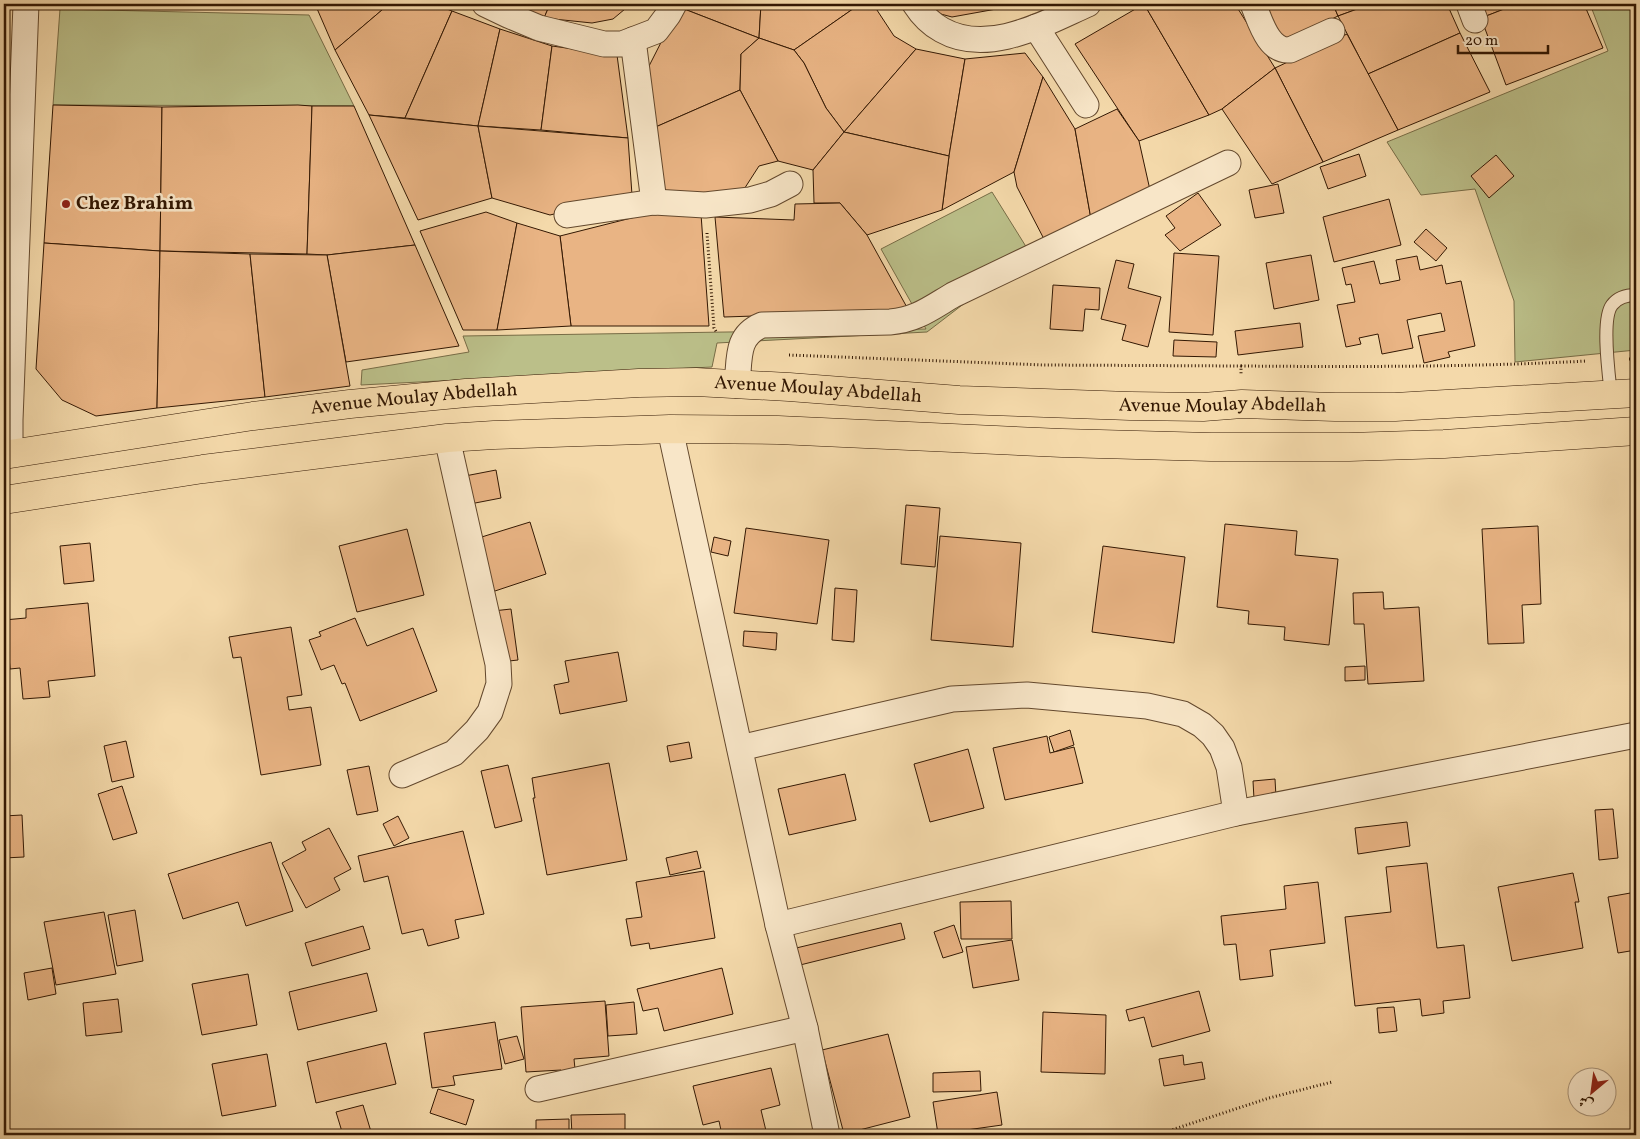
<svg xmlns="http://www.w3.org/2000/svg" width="1640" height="1139" font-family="Vollkorn,Amiri,serif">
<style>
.green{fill:#bbbf89;stroke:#776c46}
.building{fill:#e9b484;stroke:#331803}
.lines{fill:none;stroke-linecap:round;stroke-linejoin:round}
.service-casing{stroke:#63482d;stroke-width:14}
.minor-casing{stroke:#63482d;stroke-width:27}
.primary-casing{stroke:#331803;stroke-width:29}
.path{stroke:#331803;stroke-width:3;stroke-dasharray:1 2.5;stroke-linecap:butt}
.service{stroke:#f8e6c8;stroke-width:12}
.minor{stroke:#f8e6c8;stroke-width:25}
.primary{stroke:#f4d9aa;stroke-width:28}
.poi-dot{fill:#8f2418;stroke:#f8e6c8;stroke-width:2}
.labels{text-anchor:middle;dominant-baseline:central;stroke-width:5;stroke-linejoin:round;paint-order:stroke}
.poi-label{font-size:19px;font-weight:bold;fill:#331803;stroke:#f8e6c8;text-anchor:start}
.street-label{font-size:19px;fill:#331803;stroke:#f8e6c8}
</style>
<rect width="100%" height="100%" fill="#f4d9aa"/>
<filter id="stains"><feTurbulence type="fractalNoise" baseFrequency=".004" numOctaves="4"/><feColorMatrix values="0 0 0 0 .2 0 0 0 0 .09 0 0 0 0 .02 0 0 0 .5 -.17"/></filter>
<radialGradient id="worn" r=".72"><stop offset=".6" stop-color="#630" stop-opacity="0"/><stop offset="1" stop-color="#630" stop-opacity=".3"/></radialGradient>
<g class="green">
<polygon points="1590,4 1636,4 1636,350 1515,362 1514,301 1475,189 1421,195 1387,142 1608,51"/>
<polygon points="60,9 309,15 354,106 53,105"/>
<polygon points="992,192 1030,253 927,332 717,343 712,367 361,385 362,370 469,352 463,336 926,329 881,249"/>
</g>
<g class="building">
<polygon points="315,4 389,4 335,50"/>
<polygon points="389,4 434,4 452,11 405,118 369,115 335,50"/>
<polygon points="514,4 550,4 544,18"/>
<polygon points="550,4 631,4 613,19 592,23 544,18"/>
<polygon points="680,4 761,4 759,38 679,7"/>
<polygon points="761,4 860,4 794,50 759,38"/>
<polygon points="860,4 873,4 894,36 916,49 844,132 826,108 804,63 794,50"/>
<polygon points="919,4 1000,4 1002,8 952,17 922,9"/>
<polygon points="1000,4 1017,4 1002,8"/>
<polygon points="1144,4 1209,115 1139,141 1075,44"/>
<polygon points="1144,4 1235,4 1275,68 1222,109 1209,115"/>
<polygon points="1262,4 1333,4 1338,16 1284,42"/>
<polygon points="1333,4 1371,4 1338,16"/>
<polygon points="1371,4 1447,4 1460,33 1368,74 1338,16"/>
<polygon points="1475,4 1517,4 1481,18"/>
<polygon points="1517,4 1584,4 1603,48 1506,85 1481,18"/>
<polygon points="679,7 759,38 741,54 740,90 651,129 647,70"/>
<polygon points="452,11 500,29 478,126 405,118"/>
<polygon points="500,29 552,46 541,130 478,126"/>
<polygon points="1460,33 1490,92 1398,130 1368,74"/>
<polygon points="1347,34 1398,130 1323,162 1275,68"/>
<polygon points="759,38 794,50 804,63 826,108 844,132 813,170 778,161 740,90 741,54"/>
<polygon points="552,46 617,55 628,138 541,130"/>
<polygon points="916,49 965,59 949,156 844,132"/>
<polygon points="1025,53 1043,77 1014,172 942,210 949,156 965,59"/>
<polygon points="1275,68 1323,162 1272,184 1222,109"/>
<polygon points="1043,77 1075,129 1091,219 1045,241 1017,187 1014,172"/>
<polygon points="740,90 778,161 759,166 739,197 657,192 651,129"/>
<polygon points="53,105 162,107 160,251 44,243"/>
<polygon points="298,105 312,106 307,254 160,251 162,107"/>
<polygon points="312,106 354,106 415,245 327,255 307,254"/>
<polygon points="1117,109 1139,141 1150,190 1091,219 1075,129"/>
<polygon points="369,115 478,126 492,198 418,220"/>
<polygon points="478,126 628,138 632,195 550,215 492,198"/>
<polygon points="844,132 949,156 942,210 867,235 840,203 814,203 813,170"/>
<polygon points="1359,154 1366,176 1328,189 1320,167"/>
<polygon points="1496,155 1514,176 1489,198 1471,176"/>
<polygon points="1278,184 1284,213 1255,218 1249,190"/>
<polygon points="1198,193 1221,225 1180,251 1165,235 1175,228 1166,216"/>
<polygon points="1389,199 1401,245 1334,262 1323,217"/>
<polygon points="840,203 867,235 909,311 724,317 715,217 794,220 795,204"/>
<polygon points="486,212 517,223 497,330 463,330 420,231"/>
<polygon points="651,213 701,214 709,326 571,326 560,236"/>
<polygon points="517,223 560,236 571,326 497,330"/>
<polygon points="1426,229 1447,248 1436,261 1414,242"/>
<polygon points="44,243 160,251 157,408 96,416 62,400 36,369"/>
<polygon points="415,245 459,346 346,362 327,255"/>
<polygon points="160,251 250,254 265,397 157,408"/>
<polygon points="1174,253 1219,256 1213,335 1169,332"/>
<polygon points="250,254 327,255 350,386 265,397"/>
<polygon points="1311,255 1319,300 1274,309 1266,263"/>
<polygon points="1417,256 1420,270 1442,265 1446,284 1461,281 1475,346 1448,352 1450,357 1424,363 1418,336 1445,331 1441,313 1407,320 1413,348 1382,354 1378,334 1359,338 1361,344 1346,347 1337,305 1355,302 1351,284 1346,285 1342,268 1374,261 1380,284 1400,280 1396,260"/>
<polygon points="1116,260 1134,264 1128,288 1161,297 1148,347 1122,340 1126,325 1101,319"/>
<polygon points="1053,285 1100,288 1099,310 1085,309 1083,331 1050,329"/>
<polygon points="1300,323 1303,347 1238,355 1235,331"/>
<polygon points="1174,340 1217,342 1216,357 1173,356"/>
<polygon points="496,470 501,498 470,504 465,476"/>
<polygon points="906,505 940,508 935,567 901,564"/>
<polygon points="530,522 546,574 489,593 472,540"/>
<polygon points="1225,524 1297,531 1295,555 1338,559 1329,645 1284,640 1285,627 1248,624 1249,611 1217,607"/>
<polygon points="1538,526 1541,604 1522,605 1524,643 1488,644 1482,529"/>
<polygon points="746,528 829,540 817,624 734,613"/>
<polygon points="407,529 424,595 357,612 339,546"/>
<polygon points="940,536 1021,543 1013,647 931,640"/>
<polygon points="714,537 731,541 728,556 711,552"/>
<polygon points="90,543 94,581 64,584 60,546"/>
<polygon points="1103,546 1185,557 1174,643 1092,632"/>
<polygon points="835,588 857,590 854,642 832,640"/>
<polygon points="1383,592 1384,609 1419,607 1424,681 1368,684 1364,624 1354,624 1353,593"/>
<polygon points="88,603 95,676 48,681 50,697 23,699 20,668 10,669 8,643 4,643 4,620 26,618 26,609"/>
<polygon points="511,609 518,660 500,662 493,611"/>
<polygon points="355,618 367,646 413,628 437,691 360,721 345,683 342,684 334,665 321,670 309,640 321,636 319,632"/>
<polygon points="291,627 302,695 287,697 289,710 311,707 321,765 261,775 241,657 233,658 229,637"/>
<polygon points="744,631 777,633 776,650 743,646"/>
<polygon points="618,652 627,701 560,714 554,685 569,682 565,661"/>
<polygon points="1365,666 1365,680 1345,681 1345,667"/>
<polygon points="1070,730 1074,745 1054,752 1049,737"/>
<polygon points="1047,736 1050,753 1074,747 1083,783 1005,800 993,748"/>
<polygon points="126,741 134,777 112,782 104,746"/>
<polygon points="689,742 692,758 670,762 667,746"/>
<polygon points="968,749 984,808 930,822 914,764"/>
<polygon points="609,763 627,860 547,875 533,798 535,798 532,778"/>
<polygon points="508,765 522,821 495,828 481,771"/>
<polygon points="369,766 378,811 357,815 347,770"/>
<polygon points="845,774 856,820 789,835 778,789"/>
<polygon points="1275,779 1276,797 1254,799 1253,781"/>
<polygon points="122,786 137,833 113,840 98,794"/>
<polygon points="1613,809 1618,858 1599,860 1595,810"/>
<polygon points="22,815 24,857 4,858 4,816"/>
<polygon points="398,816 409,838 394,846 383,824"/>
<polygon points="1407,822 1410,846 1358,854 1355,828"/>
<polygon points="329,828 351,869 334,878 340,890 306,908 282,863 306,850 302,842"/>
<polygon points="463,831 484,914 455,920 459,938 428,946 423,929 402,934 388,876 364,882 358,856"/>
<polygon points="271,842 293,911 246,926 238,902 183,919 168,874"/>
<polygon points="697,851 701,868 670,875 666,858"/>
<polygon points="1427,863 1437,948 1464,945 1470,998 1443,1001 1444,1013 1422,1016 1420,999 1355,1006 1345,917 1391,912 1386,867"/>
<polygon points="704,871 715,938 650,949 649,943 631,946 626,919 642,917 636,882"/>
<polygon points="1573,873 1579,902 1575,902 1583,948 1512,961 1498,887"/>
<polygon points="1318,882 1325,943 1270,950 1273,976 1240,980 1236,944 1224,945 1221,916 1286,909 1284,886"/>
<polygon points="1636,892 1636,950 1618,953 1608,897"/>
<polygon points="1011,901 1012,939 961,939 960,902"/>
<polygon points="135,910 143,961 117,966 108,915"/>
<polygon points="104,912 116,974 56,985 44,922"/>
<polygon points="901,923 905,939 796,966 792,949"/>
<polygon points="954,925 963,952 943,958 934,932"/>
<polygon points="363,926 370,949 312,966 305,943"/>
<polygon points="1012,940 1019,980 973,988 966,947"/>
<polygon points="52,968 56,994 28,1000 24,973"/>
<polygon points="722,968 733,1014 664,1031 658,1008 643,1011 637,989"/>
<polygon points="367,973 377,1011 298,1030 289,992"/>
<polygon points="248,974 257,1025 202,1035 192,984"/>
<polygon points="1199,991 1210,1031 1152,1047 1144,1017 1129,1021 1126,1010"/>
<polygon points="118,999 122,1032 86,1036 83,1003"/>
<polygon points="605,1001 609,1056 574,1059 576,1079 562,1080 561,1070 526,1072 521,1007"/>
<polygon points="634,1002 637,1034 608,1036 606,1005"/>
<polygon points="1394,1007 1397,1031 1379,1033 1377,1008"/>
<polygon points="1043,1012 1106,1015 1105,1074 1041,1072"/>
<polygon points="495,1022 502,1069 453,1076 455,1085 432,1088 424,1033"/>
<polygon points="888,1034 910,1117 844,1134 822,1050"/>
<polygon points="517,1036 524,1059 505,1064 499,1040"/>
<polygon points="386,1043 396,1084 316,1103 307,1062"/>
<polygon points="267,1054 276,1106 222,1116 212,1064"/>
<polygon points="1183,1055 1184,1065 1202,1062 1205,1079 1164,1086 1159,1059"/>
<polygon points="771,1068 780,1105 761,1110 767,1135 722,1135 719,1121 703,1125 693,1086"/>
<polygon points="980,1071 981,1091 933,1092 933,1073"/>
<polygon points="438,1089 474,1100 466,1125 430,1113"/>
<polygon points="997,1092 1002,1125 938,1134 933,1102"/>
<polygon points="363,1105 372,1135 343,1135 336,1112"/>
<polygon points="625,1114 625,1135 572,1135 571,1115"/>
<polygon points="569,1119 569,1135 536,1135 536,1120"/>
</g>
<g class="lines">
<g class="service-casing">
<path id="service" d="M 1611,395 C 1609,376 1601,319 1612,305 C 1618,297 1627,295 1636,295"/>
</g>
<g class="minor-casing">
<g id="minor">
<polyline points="485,4 508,15 539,28 604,44 622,44 656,31 668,15 674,4"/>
<path d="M 915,4 C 922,15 931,24 942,30 C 988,56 1045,23 1088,4"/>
<path d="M 1253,4 C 1260,20 1268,52 1290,50 L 1332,31"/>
<polyline points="1469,4 1475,20"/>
<polyline points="1036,27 1086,105"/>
<polyline points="633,40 654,202"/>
<polyline points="567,215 654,202 705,205 750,200 771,194 790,184"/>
<path d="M 737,385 C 740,360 735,336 762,325 L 890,322 C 916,320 931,308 953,295 L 1228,163"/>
<polyline points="670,429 778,925 805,1028 827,1135"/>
<polyline points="10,454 10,420 26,4"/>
<polyline points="740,748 952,699 1027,695 1147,706 1183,714 1202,725 1213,735 1222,748 1229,767 1236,813"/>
<polyline points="402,775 454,753 477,730 490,712 499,684 498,664 487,616 447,438"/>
<polyline points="778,925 1236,813 1636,735"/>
<polyline points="538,1089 805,1028"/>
</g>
</g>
<g class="primary-casing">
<g id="primary">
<path id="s1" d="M 4,455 L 253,416 L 350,404 L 466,393 L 639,383 L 696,382 L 789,387 L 959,400 L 1130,406 L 1203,407 L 1242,404 L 1335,407 L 1395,407 L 1636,393"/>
<polyline points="4,500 203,469 447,438 494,435 670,429 778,430 1062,443 1211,447 1349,447 1444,444 1636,431"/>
</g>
</g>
<g class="path">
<polyline points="707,233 714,328 717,333"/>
<polyline points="789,355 1044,365 1241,366 1241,375"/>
<polyline points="1629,359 1636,359"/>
<path d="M 1241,366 C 1356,367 1472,367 1587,361"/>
<polyline points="1156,1135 1269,1098 1332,1082"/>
</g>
<use href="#service" class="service"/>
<use href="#minor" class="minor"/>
<use href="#primary" class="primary"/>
</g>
<circle class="poi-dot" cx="66" cy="204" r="5"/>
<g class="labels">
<g class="poi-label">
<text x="76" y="204">Chez Brahim</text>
</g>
<g class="street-label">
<text stroke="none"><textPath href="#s1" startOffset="819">Avenue Moulay Abdellah</textPath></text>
<text stroke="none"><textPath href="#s1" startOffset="414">Avenue Moulay Abdellah</textPath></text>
<text stroke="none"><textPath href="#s1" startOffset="1224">Avenue Moulay Abdellah</textPath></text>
</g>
</g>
<rect width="1640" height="1139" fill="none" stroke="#f4d9aa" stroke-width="20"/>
<rect x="5" y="5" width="1630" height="1129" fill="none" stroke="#331803" stroke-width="2.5"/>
<rect x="10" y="10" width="1620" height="1119" fill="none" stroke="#331803"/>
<g transform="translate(1592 1092) rotate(209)"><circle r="24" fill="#f8e6c8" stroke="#a99479"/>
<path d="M0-4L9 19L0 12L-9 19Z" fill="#8f2418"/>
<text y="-8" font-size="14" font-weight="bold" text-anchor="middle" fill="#331803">ش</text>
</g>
<path d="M1458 45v8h90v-8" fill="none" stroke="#331803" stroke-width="2.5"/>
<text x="1465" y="45" font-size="15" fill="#331803" stroke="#f8e6c8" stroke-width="4" paint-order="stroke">20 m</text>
<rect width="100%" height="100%" filter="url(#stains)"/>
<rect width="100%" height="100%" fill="url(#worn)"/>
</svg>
